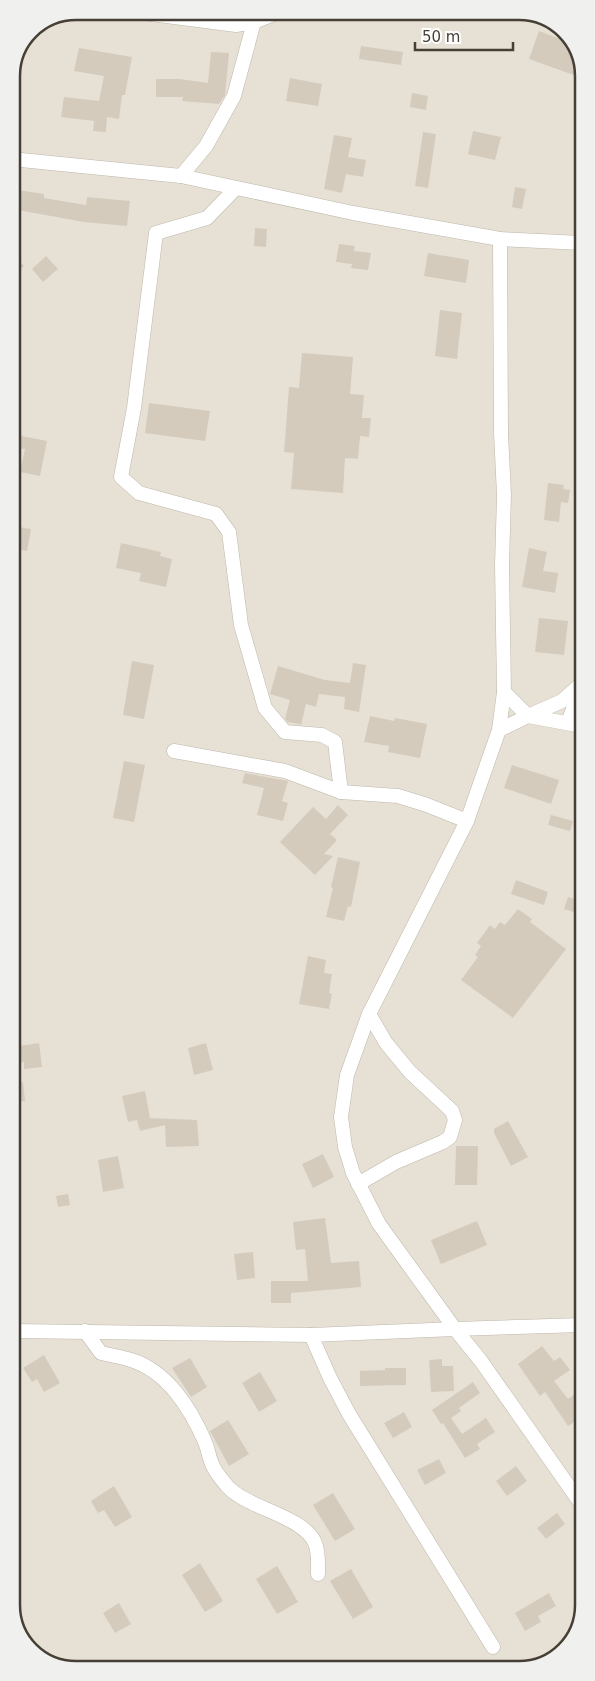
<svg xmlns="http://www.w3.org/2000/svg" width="595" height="1681" font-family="'DejaVu Sans',sans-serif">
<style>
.residential{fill:#e7e1d5}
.building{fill:#d4cbbd}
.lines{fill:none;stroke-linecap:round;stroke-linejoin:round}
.minor-casing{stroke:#beb7aa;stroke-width:15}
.minor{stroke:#fff;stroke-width:14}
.rim{fill:none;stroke:#463f36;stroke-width:2.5}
</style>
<rect width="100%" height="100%" fill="#f3efe7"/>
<polygon class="residential" points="76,11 524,11 559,25 581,59 584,1606 571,1644 536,1667 71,1670 33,1654 14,1622 11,72 30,30"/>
<g class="building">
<polygon points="539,31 571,43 581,59 582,78 529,59"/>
<polygon points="361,46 403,52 401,65 359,59"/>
<polygon points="79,48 132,57 125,95 122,95 119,119 107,117 106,132 93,131 94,121 61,117 64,97 99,101 104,76 74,71"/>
<polygon points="211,52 229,53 225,95 219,104 182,101 183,97 156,97 156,79 180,79 208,83"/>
<polygon points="290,78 322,84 318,106 286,101"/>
<polygon points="412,93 428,96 426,110 410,107"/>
<polygon points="473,131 501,137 495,160 468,154"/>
<polygon points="423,132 436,134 428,188 415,186"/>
<polygon points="334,135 352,138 348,157 366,160 363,177 346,174 342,193 324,189"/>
<polygon points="515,187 526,189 522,209 512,207"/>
<polygon points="12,189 44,194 44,198 86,205 87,197 130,201 127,226 84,222 12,209"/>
<polygon points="255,228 267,229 266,247 254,246"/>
<polygon points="339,244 355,246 354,251 371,253 368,270 351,268 352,264 336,262"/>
<polygon points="12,252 24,266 12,278"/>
<polygon points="428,253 469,260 466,283 424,276"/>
<polygon points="46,256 58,269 43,282 32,269"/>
<polygon points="440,310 462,313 457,359 435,356"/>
<polygon points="302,353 353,357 350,394 364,395 362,418 371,418 369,437 360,436 358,459 345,458 343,493 291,489 294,453 284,452 289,387 299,388"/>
<polygon points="149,403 210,411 205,441 145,433"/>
<polygon points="12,434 47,441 40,476 20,472 25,449 12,447"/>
<polygon points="548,483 564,485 563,489 570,490 568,503 561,502 559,522 544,520"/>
<polygon points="12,526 31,529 27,551 12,548"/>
<polygon points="121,543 161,552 160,556 172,559 166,587 139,581 141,573 116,568"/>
<polygon points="529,548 547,552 543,571 558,573 555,593 522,587"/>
<polygon points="539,618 568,621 564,655 535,652"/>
<polygon points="132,661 154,665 144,719 123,715"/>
<polygon points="353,663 366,665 359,712 344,709 345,697 319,694 316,707 306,704 301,725 299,724 288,722 285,719 290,700 270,694 278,666 325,680 350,683"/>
<polygon points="370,716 394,721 395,718 427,724 420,758 388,752 389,746 364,742"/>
<polygon points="124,761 145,765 134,822 113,818"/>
<polygon points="512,765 559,780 551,804 504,788"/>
<polygon points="245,773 288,781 282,801 288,803 283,821 257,815 264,788 242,783"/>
<polygon points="338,805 348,815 330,834 337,840 324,854 333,856 315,875 280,842 313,807 326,819"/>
<polygon points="551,815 573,821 570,831 548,825"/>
<polygon points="338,857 360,862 351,907 348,906 344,921 326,917 333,888 331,887"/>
<polygon points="516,880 548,892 544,905 511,894"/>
<polygon points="568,897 583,902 583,915 564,909"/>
<polygon points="518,909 532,919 530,922 566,949 513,1018 461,980 478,957 475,955 481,946 477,943 490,925 495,929 500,922 505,925"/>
<polygon points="308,956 326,960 324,973 332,974 329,993 332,994 329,1009 299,1004"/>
<polygon points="39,1043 42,1067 24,1069 24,1062 13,1064 13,1047"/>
<polygon points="206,1043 213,1070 194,1075 188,1048"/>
<polygon points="23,1082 25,1101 13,1102 13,1083"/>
<polygon points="145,1091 150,1118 197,1120 199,1146 166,1147 165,1125 140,1131 137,1120 128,1122 122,1096"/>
<polygon points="508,1121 528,1157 511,1166 494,1133 494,1129"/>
<polygon points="456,1146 478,1146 477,1185 455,1185"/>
<polygon points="323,1154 334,1177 313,1188 302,1164"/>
<polygon points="118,1156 124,1188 103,1192 98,1160"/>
<polygon points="68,1194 70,1205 58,1207 56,1196"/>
<polygon points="325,1218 331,1263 359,1261 361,1287 291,1293 291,1303 271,1303 271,1281 308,1281 305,1249 296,1250 293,1222"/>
<polygon points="477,1221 487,1245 441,1264 431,1240"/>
<polygon points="253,1252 255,1278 237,1280 234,1254"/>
<polygon points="542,1346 554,1361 560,1357 570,1370 554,1381 568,1399 583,1388 583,1409 578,1412 582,1417 568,1426 545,1392 540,1396 518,1364"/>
<polygon points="44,1355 60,1383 44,1392 37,1379 32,1382 23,1368"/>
<polygon points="190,1358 207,1387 191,1397 172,1368"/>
<polygon points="442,1359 442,1366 453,1366 454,1391 431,1392 429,1360"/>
<polygon points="385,1368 406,1368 406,1385 360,1386 360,1371 385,1370"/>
<polygon points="260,1372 277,1401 259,1412 242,1383"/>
<polygon points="473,1382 480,1393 459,1408 461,1411 451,1418 462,1434 486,1418 495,1432 477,1444 480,1449 465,1458 443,1423 441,1424 432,1410"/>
<polygon points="404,1412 412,1427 393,1438 384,1423"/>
<polygon points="228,1420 249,1454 229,1466 210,1431"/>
<polygon points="439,1459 446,1473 425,1485 417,1470"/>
<polygon points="516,1466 527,1481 507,1496 496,1481"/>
<polygon points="114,1486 132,1517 115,1527 104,1510 98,1513 91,1501"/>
<polygon points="333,1493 355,1529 335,1541 313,1505"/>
<polygon points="557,1513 565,1524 546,1539 537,1528"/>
<polygon points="200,1563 223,1601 205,1612 182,1575"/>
<polygon points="277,1566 298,1602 277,1614 256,1579"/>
<polygon points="351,1569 373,1607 353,1619 330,1581"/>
<polygon points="549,1593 556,1606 538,1616 541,1622 525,1631 515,1613"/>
<polygon points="119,1603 131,1624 115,1633 103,1613"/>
</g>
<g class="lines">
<g class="minor-casing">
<g id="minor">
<polyline points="128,11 236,25 254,22 281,11"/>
<polyline points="11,159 181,176 353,213 500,239 582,243"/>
<polyline points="181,176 206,146 234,96 254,22"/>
<polyline points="236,188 207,218 156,233 134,408 121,477 139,493 216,514 229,532 241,625 265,708 285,732 322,735 335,742 341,792"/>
<polyline points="500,239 501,433 504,495 502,565 504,692 499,730 467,821 369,1014 347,1075 341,1117 345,1147 353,1173 379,1224 455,1329 481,1361 584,1508"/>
<polyline points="504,692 528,716 582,726"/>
<polyline points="568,722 582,686"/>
<polyline points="499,730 528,716 562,701 582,683"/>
<polyline points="174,751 285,771 341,792 398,796 427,805 467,821"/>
<polyline points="358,1184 396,1162 443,1142 450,1137 455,1120 452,1111 410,1072 386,1043 369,1014"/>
<polyline points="13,1331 311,1335 455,1329 583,1325"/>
<path d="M 85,1331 L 101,1353 C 111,1355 121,1357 131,1360 C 167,1371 191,1409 205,1442 C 208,1449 209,1457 212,1464 C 215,1472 222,1480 227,1486 C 248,1509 304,1516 315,1543 C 319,1552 318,1565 318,1574"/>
<polyline points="311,1335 330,1378 349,1414 493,1647"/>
</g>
</g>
<use href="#minor" class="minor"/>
</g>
<path d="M0 0H595V1681H0ZM76 20H519A56 56 0 0 1 575 76V1605A56 56 0 0 1 519 1661H76A56 56 0 0 1 20 1605V76A56 56 0 0 1 76 20Z" fill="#f0f0ef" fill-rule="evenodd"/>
<path class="rim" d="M76 20H519A56 56 0 0 1 575 76V1605A56 56 0 0 1 519 1661H76A56 56 0 0 1 20 1605V76A56 56 0 0 1 76 20Z"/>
<path d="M415 42v8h98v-8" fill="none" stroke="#463f36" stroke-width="2.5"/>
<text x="422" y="42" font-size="15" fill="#463f36" stroke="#ffffff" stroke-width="4" paint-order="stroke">50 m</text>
</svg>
